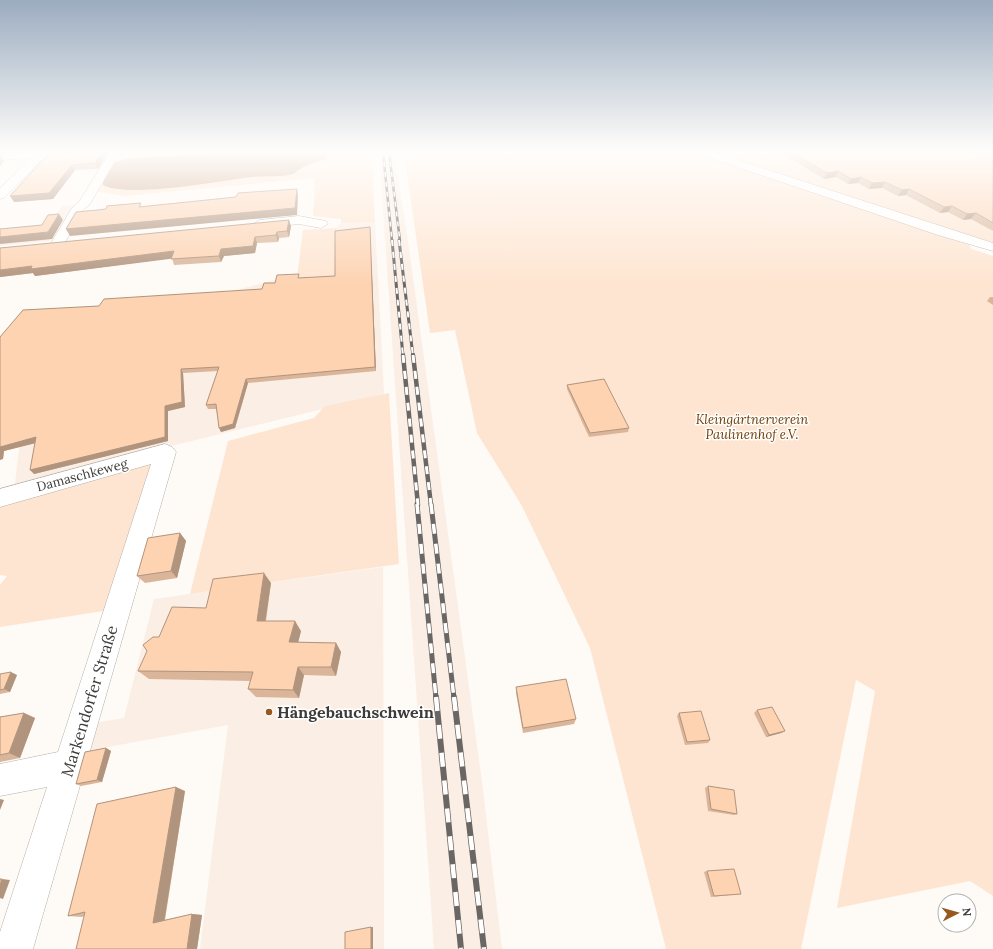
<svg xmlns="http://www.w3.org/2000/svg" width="993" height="949" font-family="Lora,serif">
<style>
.built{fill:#fbeee4}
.green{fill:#fee5d1}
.water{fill:#c9a181}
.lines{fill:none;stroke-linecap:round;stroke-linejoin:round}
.minor-casing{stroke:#b4afaa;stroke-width:1}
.minor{fill:#fff;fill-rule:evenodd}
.rail-far4-casing{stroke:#696664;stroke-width:2.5}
.rail-far3-casing{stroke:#696664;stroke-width:3}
.rail-far2-casing{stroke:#696664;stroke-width:4.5}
.rail-far1-casing{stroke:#696664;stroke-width:5}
.rail-casing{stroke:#696664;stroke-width:6}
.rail-far4{stroke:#fff;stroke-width:1.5;stroke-dasharray:5;stroke-linecap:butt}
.rail-far3{stroke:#fff;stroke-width:2;stroke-dasharray:6;stroke-linecap:butt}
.rail-far2{stroke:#fff;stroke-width:3;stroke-dasharray:8;stroke-linecap:butt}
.rail-far1{stroke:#fff;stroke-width:3.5;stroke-dasharray:10;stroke-linecap:butt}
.rail{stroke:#fff;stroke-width:4.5;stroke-dasharray:14;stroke-linecap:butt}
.wall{fill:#dab599}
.shaded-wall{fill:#b1947d}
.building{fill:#fdd3b2;stroke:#b1947d}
.poi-dot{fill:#97591e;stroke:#fff;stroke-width:1.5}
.labels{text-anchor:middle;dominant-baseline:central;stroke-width:3;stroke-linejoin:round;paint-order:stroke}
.park-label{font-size:13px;font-style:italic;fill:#713e06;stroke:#fff}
.street-label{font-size:13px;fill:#3e3c3a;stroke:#fff}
.near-street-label{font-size:16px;fill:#3e3c3a;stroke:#fff}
.near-poi-label{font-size:16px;font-weight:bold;fill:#3e3c3a;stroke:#fff;text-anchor:start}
</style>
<rect width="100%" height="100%" fill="#fefaf6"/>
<g class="built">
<polygon points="379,152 394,152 408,241 482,782 502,949 434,949"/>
<polygon points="74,205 49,241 0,246 0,242 46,231 62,206"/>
<polygon points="375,222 384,394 15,484 21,431 229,292 279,279 300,277 336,280 336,228 341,223"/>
<polygon points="383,567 384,949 200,949 228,725 86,751 94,723 124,718 154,599"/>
</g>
<g class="green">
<polygon points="136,152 372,152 375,222 341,223 341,219 313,216 315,178 124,196 94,191 116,157 121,153"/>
<polygon points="420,152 694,152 970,245 971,249 993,256 993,896 970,881 837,908 875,691 856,680 801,949 666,949 590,648 522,506 477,433 455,330 430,333 405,160 420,156"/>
<path d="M 759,152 L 912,152 L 993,176 L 993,242 C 981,240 972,234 960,235 L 736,160 L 740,153 Z"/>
<polygon points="336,228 336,281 299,282 300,278 297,278 303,230"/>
<polygon points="389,393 399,564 190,594 228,441 314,418 325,406"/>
<polygon points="153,463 110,610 0,627 0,585 7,576 0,575 0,507"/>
</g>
<path class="water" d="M 236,152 L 327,153 L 326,159 C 317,162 308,164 300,169 C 297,170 296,173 293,174 C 277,178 260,175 244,178 C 215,182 126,198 103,185 L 103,182 L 115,162 L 131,158 Z"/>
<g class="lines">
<g class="minor-casing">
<g id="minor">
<polygon points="31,152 83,152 78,155 45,157 4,198 0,199 0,188 31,158 0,160 0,154"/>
<polygon points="110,152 120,152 90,204 83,210 63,246 53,246 51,243 72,208 79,202"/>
<polygon points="698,152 713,152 993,243 993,251 938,235 699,154"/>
<polygon points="299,216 326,221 328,224 321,228 299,224 260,228 253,224 260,220"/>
<polygon points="165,444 172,447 176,452 33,949 0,949 0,932 47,787 0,796 0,764 58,752 151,464 0,507 0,489"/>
</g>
</g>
<use href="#minor" class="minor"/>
<g class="rail-far4-casing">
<g id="rail-far4">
<polyline points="383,152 392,241"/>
<polyline points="389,152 400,241"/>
</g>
</g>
<g class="rail-far3-casing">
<g id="rail-far3">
<polyline points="392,240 403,356"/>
<polyline points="399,240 413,356"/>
</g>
</g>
<g class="rail-far2-casing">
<g id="rail-far2">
<polyline points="403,355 418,505"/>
<polyline points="413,355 431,505"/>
</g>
</g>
<g class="rail-far1-casing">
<g id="rail-far1">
<polyline points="417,504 436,698"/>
<polyline points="431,504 454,698"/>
</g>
</g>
<g class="rail-casing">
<g id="rail">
<polyline points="436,697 461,949"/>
<polyline points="454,697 484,949"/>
</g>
</g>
<use href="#rail-far4" class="rail-far4"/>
<use href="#rail-far3" class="rail-far3"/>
<use href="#rail-far2" class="rail-far2"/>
<use href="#rail-far1" class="rail-far1"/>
<use href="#rail" class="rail"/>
</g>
<g class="wall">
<polygon points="74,152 108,152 98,169 75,170 53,199 14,202"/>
<polygon points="784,152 972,152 993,159 993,231 971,219 963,220 948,212 940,213 906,195 898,196 882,188 869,189 858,183 848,184 836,177 824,179 783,154"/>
<polygon points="980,152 993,152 993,157"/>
<polygon points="291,226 289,237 279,238 278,242 257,243 255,253 224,256 221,262 174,265 172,258 35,276 33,273 0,277 0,248"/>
<polygon points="370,227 370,231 376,371 248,383 235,428 221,432 216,409 208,409 206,405 218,371 183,373 185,407 168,411 168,441 34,474 35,443 4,451 3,459 0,337 99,306 262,289 275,283 300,278 335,276"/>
<polygon points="990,297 993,297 993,305 987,301"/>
<polygon points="567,385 629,428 628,432 589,437 567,389"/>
<polygon points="180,533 186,541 177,578 145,583 137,576"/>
<polygon points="271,583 266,621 301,631 298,642 336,643 341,652 336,676 304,675 299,698 256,697 248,689 250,681 149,679 138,671 159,637 206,608"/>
<polygon points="0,674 17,675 10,692 0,694"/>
<polygon points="516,687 576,719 574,724 523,733 516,693"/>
<polygon points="757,710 785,731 781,733 766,737 754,713"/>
<polygon points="24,713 35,718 20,758 0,762 0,717"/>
<polygon points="679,713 710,740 708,743 685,745 677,716"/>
<polygon points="106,748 111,751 102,782 81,786 76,784"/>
<polygon points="708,786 737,814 734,815 708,811 705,788"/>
<polygon points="185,791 165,920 192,914 202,915 197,949 84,916 82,917 68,916"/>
<polygon points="707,871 741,894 711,897 704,872"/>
</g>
<g class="shaded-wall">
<polygon points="0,152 11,152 0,153"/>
<polygon points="102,152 108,152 98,169 95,163"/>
<polygon points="0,154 4,161 0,166"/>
<polygon points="72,165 75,170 53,199 14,202 10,196"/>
<polygon points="838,171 836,177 824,179 827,173"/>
<polygon points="861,177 858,183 848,184 851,179"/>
<polygon points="885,182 882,188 869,189 872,183"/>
<polygon points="297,189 298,196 297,215 70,236 66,229"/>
<polygon points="909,189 906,195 898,196 902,190"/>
<polygon points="952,206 948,212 940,213 944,207"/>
<polygon points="976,213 971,219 963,220 967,214"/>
<polygon points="59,214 63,220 52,239 0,244 0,237 48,232"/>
<polygon points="289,220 291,226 289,237 287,231"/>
<polygon points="370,227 370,231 376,371 375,367"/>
<polygon points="277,232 279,238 278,242 276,235"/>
<polygon points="255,237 257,243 255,253 224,256 221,262 219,256 221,249"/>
<polygon points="174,251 177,258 35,276 33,273 0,277 0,270"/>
<polygon points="181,369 183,373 185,407 168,411 168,441 34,474 30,470 165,406"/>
<polygon points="246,379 248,383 235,428 221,432 219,428"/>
<polygon points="36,437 40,442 4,451 3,459 0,460 0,447"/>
<polygon points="180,533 186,541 177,578 171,571"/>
<polygon points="264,573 271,583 264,630 257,621"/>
<polygon points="295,621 301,631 296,651 289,642"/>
<polygon points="336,643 341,652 336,676 331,667"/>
<polygon points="298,667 304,675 299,698 293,690"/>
<polygon points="11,672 17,675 10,692 4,689"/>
<polygon points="24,713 35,718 20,758 9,753"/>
<polygon points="785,731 781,733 766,737 769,735"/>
<polygon points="106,748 111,751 102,782 97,780"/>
<polygon points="176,787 185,791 164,923 153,923"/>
<polygon points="0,799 4,800 0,810"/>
<polygon points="2,879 10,880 3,899 0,898 0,886"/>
<polygon points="192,914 202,915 197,949 187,949"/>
<rect x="371" y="927" width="2" height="22"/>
</g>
<g class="building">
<polygon points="74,152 102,152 95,163 72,165 49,193 10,196 48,154 73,153"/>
<polygon points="791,152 972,152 993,159 993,223 976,213 967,214 952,206 944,207 909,189 902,190 885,182 872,183 861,177 851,179 838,171 827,173"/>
<polygon points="297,189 295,208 66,229 76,212 98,210 106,209 107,206 141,203 139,207 236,197 238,193"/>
<polygon points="59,214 48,232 0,237 0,229 42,225 48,215"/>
<polygon points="289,220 287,231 277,232 276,235 255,237 253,246 221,249 219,256 171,259 174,251 31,269 32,266 0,270 0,248"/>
<polygon points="370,227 375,367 246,379 233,424 219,428 216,404 206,405 219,367 181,369 182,402 165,406 165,437 30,470 36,437 0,447 0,337 23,310 99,306 104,299 262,289 264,283 275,283 277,275 299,274 298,278 335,276 335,231"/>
<polygon points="604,379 629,428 590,433 567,385"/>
<polygon points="180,533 171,571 137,576 148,538"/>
<polygon points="264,573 257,621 295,621 289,642 336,643 331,667 298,667 293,690 248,689 253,672 138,671 147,651 143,645 153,637 159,637 172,607 206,608 213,579"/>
<polygon points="11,672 4,689 0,690 0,674"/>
<polygon points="566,679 576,719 523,728 516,687"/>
<polygon points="772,707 785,731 769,735 757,710"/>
<polygon points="701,711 710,740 687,742 679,713"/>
<polygon points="24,713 9,753 0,755 0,717"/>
<polygon points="106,748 97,780 76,784 85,752"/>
<polygon points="708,786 734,790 737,814 711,809"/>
<polygon points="176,787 153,923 192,914 187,949 76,949 85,912 68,916 97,804"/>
<polygon points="734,869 741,894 714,896 707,871"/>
<polygon points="0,879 2,879 0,886"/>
<polygon points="371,927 371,949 345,949 345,932"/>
</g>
<linearGradient id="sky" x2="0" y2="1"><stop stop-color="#9bacbf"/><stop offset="0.53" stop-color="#fffdfb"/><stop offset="1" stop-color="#fffdfb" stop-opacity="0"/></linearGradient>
<rect width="993" height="285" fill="url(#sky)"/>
<circle class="poi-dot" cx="269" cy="712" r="4"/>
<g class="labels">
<g class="park-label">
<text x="752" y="419">Kleingärtnerverein<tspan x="752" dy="15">Paulinenhof e.V.</tspan></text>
</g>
<g class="street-label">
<text transform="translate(82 475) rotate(-15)">Damaschkeweg</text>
</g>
<g class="near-street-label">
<text transform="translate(89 701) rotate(-73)">Markendorfer Straße</text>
</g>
<g class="near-poi-label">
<text x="277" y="712">Hängebauchschwein</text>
</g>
</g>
<g transform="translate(957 913) rotate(84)"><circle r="19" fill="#ffffff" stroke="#b2b1b0"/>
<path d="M0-3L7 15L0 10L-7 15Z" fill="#97591e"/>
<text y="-6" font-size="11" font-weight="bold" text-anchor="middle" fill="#3e3c3a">N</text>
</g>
</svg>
